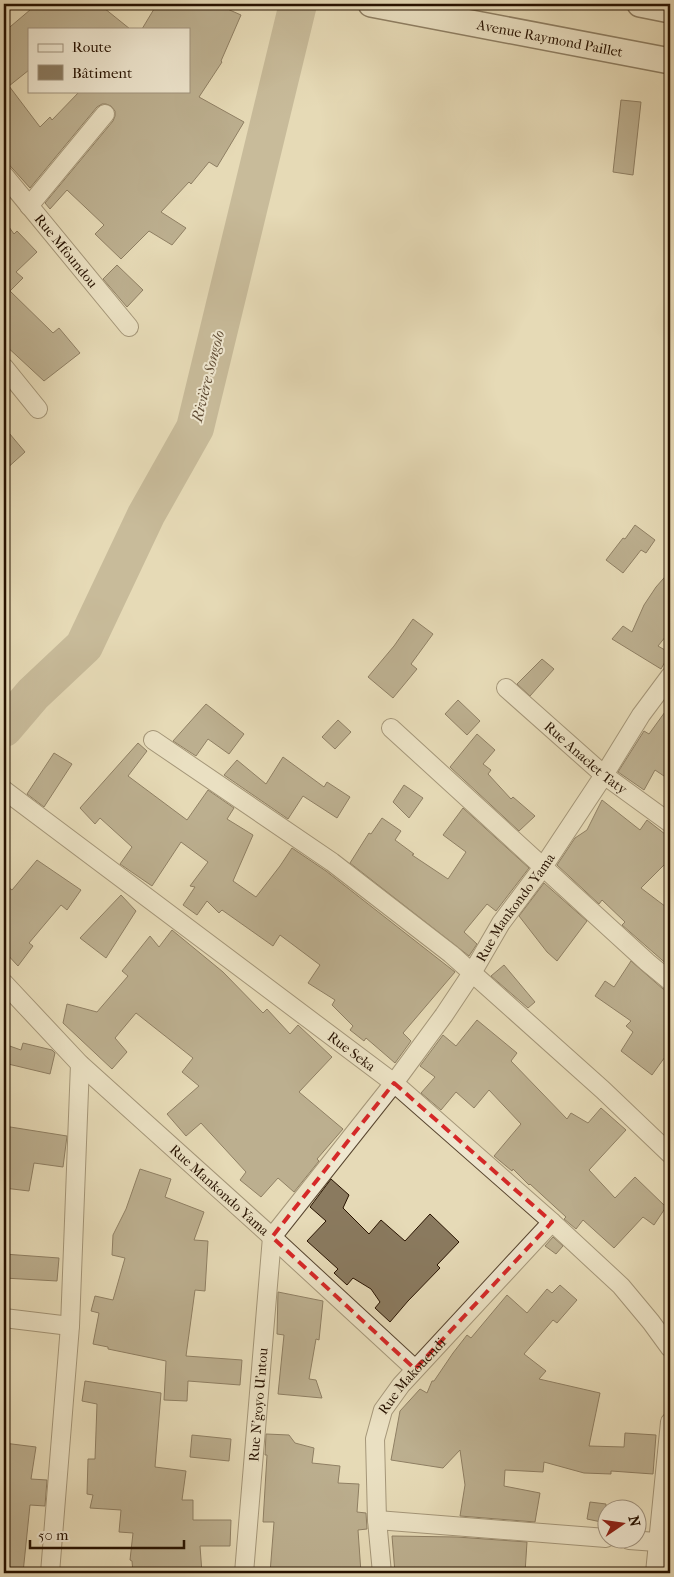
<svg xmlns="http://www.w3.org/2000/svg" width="674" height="1577" font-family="'IM FELL French Canon',serif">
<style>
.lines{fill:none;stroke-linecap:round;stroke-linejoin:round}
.river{stroke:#a59679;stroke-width:38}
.building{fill:#8a7a5f;stroke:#271200}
.minor-casing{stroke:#57442e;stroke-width:20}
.secondary-casing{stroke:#271200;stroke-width:28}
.minor{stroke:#efe7d0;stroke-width:18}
.secondary{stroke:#efe7d0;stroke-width:25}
.marked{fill:none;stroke:#d62828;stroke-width:4;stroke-dasharray:10 6;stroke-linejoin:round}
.labels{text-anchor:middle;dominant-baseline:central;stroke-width:4;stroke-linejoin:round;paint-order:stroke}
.street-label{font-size:14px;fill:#271200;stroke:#efe7d0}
.water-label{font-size:15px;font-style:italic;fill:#604d36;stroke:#efe7d0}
</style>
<rect width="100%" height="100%" fill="#e6dab7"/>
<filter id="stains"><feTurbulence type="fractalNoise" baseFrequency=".004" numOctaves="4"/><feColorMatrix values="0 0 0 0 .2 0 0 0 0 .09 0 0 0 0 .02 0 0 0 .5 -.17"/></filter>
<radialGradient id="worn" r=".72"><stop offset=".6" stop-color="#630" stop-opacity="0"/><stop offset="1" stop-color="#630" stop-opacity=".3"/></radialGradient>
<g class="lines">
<polyline class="river" points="4,728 33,694 84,646 146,515 195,428 298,4"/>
</g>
<g class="building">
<polygon points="37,4 99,4 130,29 29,29 29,70 9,86 40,127 50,117 52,120 80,91 189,91 189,29 142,29 157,4 216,4 241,15 221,61 222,62 199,97 244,122 217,167 209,162 191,184 189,182 161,212 186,228 172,245 149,231 121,259 95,234 104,225 67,190 50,209 45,203 113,121 115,116 115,111 111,106 106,104 102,104 97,107 30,188 4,159 4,32"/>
<polygon points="621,100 641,102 633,175 613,172"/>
<polygon points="4,220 14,234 17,231 37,252 16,272 23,278 10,291 53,333 59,328 80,353 44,381 4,344"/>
<polygon points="117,265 143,290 127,307 103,279"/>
<polygon points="4,427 25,452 4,471"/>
<polygon points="635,525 655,540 646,553 641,550 623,573 606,560 623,538 625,539"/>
<polygon points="670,571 670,631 658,646 670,653 661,669 612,639 623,626 632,632 644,605 656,587"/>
<polygon points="413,619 433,634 411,664 417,669 393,698 368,677 394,646"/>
<polygon points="542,659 554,669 530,696 517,684"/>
<polygon points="458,700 480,721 467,735 445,714"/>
<polygon points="206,704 244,734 229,754 208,739 196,756 173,741"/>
<polygon points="670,705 670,780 655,770 644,790 618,772 644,731 649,734"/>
<polygon points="338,720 351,732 335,749 322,737"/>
<polygon points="477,734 495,750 483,764 491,770 488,774 511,799 513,797 535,816 519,831 450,767"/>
<polygon points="138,743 147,751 128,776 187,820 208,790 234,808 227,819 253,835 233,881 256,897 280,866 292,848 326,871 455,972 403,1033 411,1041 395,1063 366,1038 364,1041 350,1030 353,1026 332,1005 335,1000 308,983 320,965 280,935 273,946 222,910 219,913 207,901 197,915 183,905 195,887 190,886 208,862 181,842 152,886 120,864 132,847 100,818 95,824 80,808"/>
<polygon points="54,753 72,764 44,807 27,794"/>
<polygon points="283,757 324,787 327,782 350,797 337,818 303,796 288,819 224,775 237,760 266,784"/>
<polygon points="404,785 423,798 409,818 393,802"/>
<polygon points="602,800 640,830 647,820 670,838 670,859 641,888 670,910 670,967 622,925 625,922 602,900 599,904 557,865 575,838 587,830"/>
<polygon points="463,808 529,868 496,911 487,904 464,932 477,944 469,956 350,863 369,833 371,834 382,818 401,831 395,840 414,854 412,855 448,879 466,852 443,835"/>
<polygon points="37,860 81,890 67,910 61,905 29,943 33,946 18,966 4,951 4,884 12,890"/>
<polygon points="544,883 587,921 557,961 547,952 519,916"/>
<polygon points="121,895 136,911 106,958 80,938"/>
<polygon points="172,930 223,972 263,1013 267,1009 290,1034 298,1025 332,1057 299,1092 343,1129 317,1159 319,1161 294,1192 278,1178 261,1197 240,1180 246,1172 201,1123 186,1136 167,1114 199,1086 182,1072 193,1058 136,1013 115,1038 127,1052 112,1069 63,1023 67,1004 97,1012 128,976 122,971 150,936 159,947"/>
<polygon points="631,961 663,989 670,991 670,1050 652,1075 621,1051 633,1032 626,1026 631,1021 595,996 605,981 614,987"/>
<polygon points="504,965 535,1002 528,1008 491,976"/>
<polygon points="477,1020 517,1053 511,1061 567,1119 571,1113 588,1123 601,1108 626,1130 589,1170 615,1198 635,1177 666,1207 654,1225 643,1217 614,1248 583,1220 576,1229 564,1219 566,1217 530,1184 529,1185 513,1169 512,1171 494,1156 521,1124 489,1090 474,1108 456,1092 441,1110 421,1093 435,1077 420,1066 443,1035 456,1046"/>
<polygon points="23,1043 52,1050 55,1053 50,1074 4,1063 4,1044 21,1050"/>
<polygon points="4,1126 67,1136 63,1167 34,1163 29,1191 4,1188"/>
<polygon points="140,1169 171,1179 165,1197 204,1212 194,1240 208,1241 205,1291 195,1290 186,1356 242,1360 240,1385 188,1381 187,1401 164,1400 166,1361 108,1349 108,1347 93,1344 99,1313 91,1311 95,1296 113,1300 125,1258 112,1255 113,1235 126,1209"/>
<polygon points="331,1179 349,1195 343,1208 369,1234 381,1220 405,1241 430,1214 459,1242 437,1265 440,1268 408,1301 390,1322 375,1308 380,1302 371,1289 353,1278 347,1285 334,1273 338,1269 307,1241 326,1221 310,1207"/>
<polygon points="553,1237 563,1246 556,1254 545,1246"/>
<polygon points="4,1254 59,1258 57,1281 4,1278"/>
<polygon points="560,1285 577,1300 557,1323 553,1320 524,1354 546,1371 539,1379 600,1393 589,1446 624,1447 625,1433 656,1435 653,1474 611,1471 611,1474 584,1473 544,1462 543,1472 505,1470 504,1486 540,1493 535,1522 460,1516 465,1485 460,1450 443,1468 391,1460 400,1411 420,1389 427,1393 432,1381 434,1381 453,1353 467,1335 471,1338 507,1295 527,1313 547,1289 552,1293"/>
<polygon points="278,1292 323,1301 319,1340 316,1339 309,1379 316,1380 322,1398 278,1394 284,1335 277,1334"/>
<polygon points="85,1381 161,1393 155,1467 186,1471 182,1500 193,1500 193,1520 231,1520 230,1546 200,1546 202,1573 133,1573 132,1561 130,1560 133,1533 119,1532 121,1510 90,1508 93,1495 87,1494 88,1459 95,1459 97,1404 82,1401"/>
<polygon points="266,1434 289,1435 295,1443 314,1448 312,1463 340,1466 338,1483 359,1484 357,1512 366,1513 367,1529 358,1530 361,1573 270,1573 274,1522 263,1522 267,1455 265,1455"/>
<polygon points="192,1435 231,1439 229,1461 190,1457"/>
<polygon points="4,1443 36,1447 31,1479 47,1480 45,1506 30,1505 23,1573 4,1573"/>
<polygon points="590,1502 606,1504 606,1523 587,1519"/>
<polygon points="392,1536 457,1537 527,1542 525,1573 395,1573"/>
</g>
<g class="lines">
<g class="minor-casing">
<g id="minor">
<path id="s1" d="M 4,175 L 129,327"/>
<polyline points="29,206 105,114"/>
<polyline points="4,367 38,409"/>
<path id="s2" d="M 506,688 L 604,775 L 670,823"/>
<polyline points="391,728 647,962 670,981"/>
<polyline points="153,740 332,862 451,954 603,1090 670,1154"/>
<path id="s3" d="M 4,790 L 394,1083 L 552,1222 L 621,1286 L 651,1322 L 670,1348"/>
<path id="s4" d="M 4,983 L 80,1064 L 272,1237 L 415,1369"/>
<path id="s5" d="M 272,1237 L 394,1083 L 444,1015 L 472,973 L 501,923 L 543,867 L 604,775 L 641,715 L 670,676"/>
<polyline points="4,1318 70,1326"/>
<polyline points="377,1520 606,1538"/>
<polyline points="629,1540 670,1543"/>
<polyline points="50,1573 70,1326 80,1064"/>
<path id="s6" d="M 244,1573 L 272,1237"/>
<path id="s7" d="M 382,1573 L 377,1520 L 375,1439 L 383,1410 L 401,1385 L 552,1222"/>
<polyline points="655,1573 670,1422"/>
</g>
</g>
<g class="secondary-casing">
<g id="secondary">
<path id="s8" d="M 371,4 L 670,61"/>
<polyline points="640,4 670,10"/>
</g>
</g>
<use href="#minor" class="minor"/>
<use href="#secondary" class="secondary"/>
</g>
<path d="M0 0H674V1577H0ZM 394,1083 L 552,1222 L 415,1369 L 272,1237 Z" fill="#e6dab7" fill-opacity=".55" fill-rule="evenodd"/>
<path class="marked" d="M 394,1083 L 552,1222 L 415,1369 L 272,1237 Z"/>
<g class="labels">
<g class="street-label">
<text stroke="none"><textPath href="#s8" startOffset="182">Avenue Raymond Paillet</textPath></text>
<text stroke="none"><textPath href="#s1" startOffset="98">Rue Mfoundou</textPath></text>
<text stroke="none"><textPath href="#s2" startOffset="106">Rue Anaclet Taty</textPath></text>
<text stroke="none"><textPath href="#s5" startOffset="410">Rue Mankondo Yama</textPath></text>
<text stroke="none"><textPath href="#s3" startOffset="435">Rue Seka</textPath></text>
<text stroke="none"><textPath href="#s4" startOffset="299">Rue Mankondo Yama</textPath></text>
<text stroke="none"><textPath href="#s7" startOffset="209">Rue Makouendi</textPath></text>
<text stroke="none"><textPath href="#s6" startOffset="169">Rue N'goyo U'ntou</textPath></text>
</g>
<g class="water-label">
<text transform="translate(208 376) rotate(-76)">Rivière Songolo</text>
</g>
</g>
<rect width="674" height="1577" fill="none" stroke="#e6dab7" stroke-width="20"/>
<rect x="5" y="5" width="664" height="1567" fill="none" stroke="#271200" stroke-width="2.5"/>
<rect x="10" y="10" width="654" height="1557" fill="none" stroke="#271200"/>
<rect x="28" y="28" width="162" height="65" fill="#efe7d0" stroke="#9f927d"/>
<rect x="38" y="44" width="25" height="8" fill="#efe7d0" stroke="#9f927d"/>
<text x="72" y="52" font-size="15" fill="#271200">Route</text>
<rect x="38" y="65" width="25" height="15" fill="#8a7a5f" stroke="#9f927d"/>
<text x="72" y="78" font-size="15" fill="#271200">Bâtiment</text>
<g transform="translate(622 1524) rotate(77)"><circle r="24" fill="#efe7d0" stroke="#9f927d"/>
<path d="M0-4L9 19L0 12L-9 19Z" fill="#8f2418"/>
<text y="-8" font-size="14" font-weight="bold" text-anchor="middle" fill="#271200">N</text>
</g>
<path d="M30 1540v8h154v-8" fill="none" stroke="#271200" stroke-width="2.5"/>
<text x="38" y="1540" font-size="15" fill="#271200" stroke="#efe7d0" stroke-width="4" paint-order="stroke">50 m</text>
<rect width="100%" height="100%" filter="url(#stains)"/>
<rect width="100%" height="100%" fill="url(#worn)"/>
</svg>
